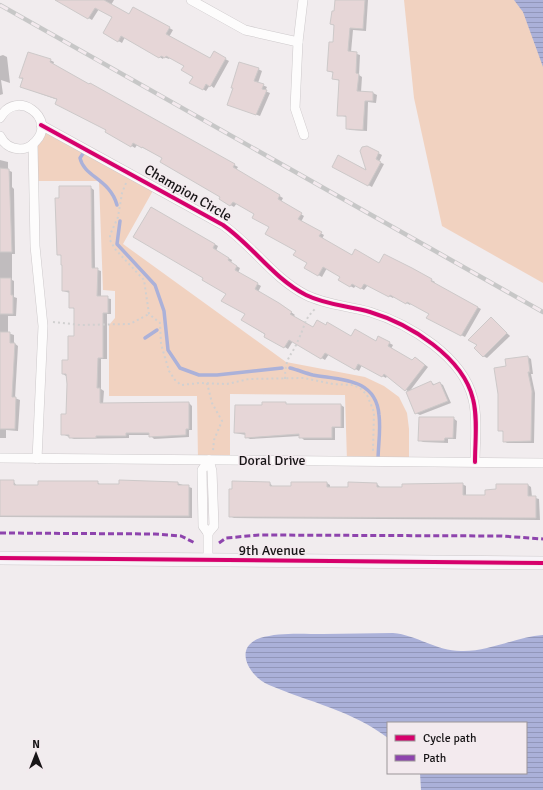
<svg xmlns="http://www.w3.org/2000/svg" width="543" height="790" font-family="Signika,sans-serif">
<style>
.grass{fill:#f1d2c0}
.water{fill:url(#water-rules)}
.shadow{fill:#0003}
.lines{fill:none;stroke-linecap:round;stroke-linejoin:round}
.stream{stroke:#abb1d9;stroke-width:3.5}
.building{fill:#e6d6d7;stroke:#cdc9c9}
.street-casing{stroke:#cdc9cb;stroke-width:10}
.secondary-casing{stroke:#cdc9cb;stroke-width:14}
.path{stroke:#d1d0d0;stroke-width:2;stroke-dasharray:2 3;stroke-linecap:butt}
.street{stroke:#fdfcfc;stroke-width:9}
.secondary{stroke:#f7f4f8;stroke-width:13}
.rail-casing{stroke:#c7c7c7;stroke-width:4.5}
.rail{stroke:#f3eaee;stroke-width:3;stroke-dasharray:9;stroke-linecap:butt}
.quiet{stroke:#8e44ad;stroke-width:3;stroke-dasharray:6 3;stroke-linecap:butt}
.cycleway-casing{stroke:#f3eaee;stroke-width:6}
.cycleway{stroke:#d6006c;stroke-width:4}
.labels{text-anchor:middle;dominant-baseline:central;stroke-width:3.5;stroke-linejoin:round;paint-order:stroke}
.street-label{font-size:14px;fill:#181517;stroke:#f3eaee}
</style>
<defs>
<pattern id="water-rules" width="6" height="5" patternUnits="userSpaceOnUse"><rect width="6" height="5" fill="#abb1d9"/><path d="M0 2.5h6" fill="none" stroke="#9297ba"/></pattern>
</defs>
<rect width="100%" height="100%" fill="#f1ecee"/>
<g class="grass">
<polygon points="404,0 543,0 543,283 442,226 414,98"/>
<polygon points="41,129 155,187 123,244 286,362 365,377 384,386 399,397 407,413 409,429 409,462 347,461 345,395 230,394 230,460 198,460 197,396 109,396 109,325 115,318 115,291 103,290 99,181 34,181 36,142"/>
</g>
<g class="water">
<polygon points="514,0 543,0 543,67 523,12"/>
<path d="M 393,633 C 417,635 436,651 461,651 C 489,652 515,637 543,635 L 543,790 L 421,790 L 420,773 L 526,773 L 526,723 L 388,723 L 388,738 C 353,711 309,702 269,685 C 250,677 232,648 260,638 C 280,632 303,634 323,634 C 347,634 370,633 393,633 Z"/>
</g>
<g class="shadow">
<polygon points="69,0 114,0 111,5 130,15 133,8 173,30 169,37 210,60 214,53 229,61 214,88 210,85 206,91 191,82 194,76 185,65 170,57 169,59 164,57 163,59 125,37 122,43 104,33 113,17 99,9 92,20 66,5"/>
<polygon points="336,0 368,0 366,31 353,30 351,52 360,55 359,75 362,77 361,92 373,93 377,95 376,103 368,102 367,131 350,130 347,128 347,117 338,115 340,81 333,78 334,73 328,71 334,43 335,26 332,24"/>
<polygon points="3,55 7,57 10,83 1,80 3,94 0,95 0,56"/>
<polygon points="50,60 54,62 53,65 89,86 90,84 238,167 236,170 283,198 281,202 304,216 301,222 324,235 322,239 353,256 379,264 411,269 435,282 434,284 481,309 465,337 428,318 430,314 411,303 410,305 394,296 393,298 368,285 364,290 356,285 354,288 339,280 341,276 327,268 322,277 306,268 309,263 256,214 237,203 234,207 220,199 222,197 164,158 137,145 135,148 58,100 24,88 23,79 20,78"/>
<polygon points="258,69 262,71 258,83 267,87 265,91 270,93 260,116 232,106"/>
<polygon points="367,147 382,155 379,162 384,164 372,187 333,166 368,172"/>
<polygon points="0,160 8,162 8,170 12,172 12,187 14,189 15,254 12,254 12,280 14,281 14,297 17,298 16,316 8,316 8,333 14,335 14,343 18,346 15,398 20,400 18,431 6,430 6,438 0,438"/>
<polygon points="90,187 94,190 95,269 101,271 101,297 111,299 111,314 107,314 107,359 101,359 101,389 104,391 103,404 189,403 192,406 192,430 189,430 189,437 154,439 150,435 129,435 129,438 74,439 62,434 67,415 68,384 66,376 63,374 69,361 75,337 75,309 70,307 70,293 63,291 62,256 58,254 60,199"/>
<polygon points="151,209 218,246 216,251 232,260 231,263 240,268 238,273 261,286 258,292 283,306 295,315 293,317 313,329 376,342 379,337 393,345 391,349 413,362 416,358 419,360 428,367 409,392 431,382 435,385 440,383 443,385 451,403 420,415 416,413 409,392 387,376 386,378 362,365 359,371 329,354 325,360 293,341 288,349 242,320 246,314 227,293 205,277"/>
<polygon points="491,318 510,336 487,358 483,356 479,345"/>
<polygon points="528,357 531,359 533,374 531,374 535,393 534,443 507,443 504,441 504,432 499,430"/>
<polygon points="285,403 288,405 341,405 344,407 344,428 335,428 335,440 304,440 300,436 250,439 246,437 246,435 235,433 263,406"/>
<polygon points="453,418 457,421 456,439 448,439 448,443 423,442 419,440"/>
<polygon points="13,481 17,486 39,486 97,482 101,485 177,483 192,488 192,518 0,517 0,482"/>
<polygon points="270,483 273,487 292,487 327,483 330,485 330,488 349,488 377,484 381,488 462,484 466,486 466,496 486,496 528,485 531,487 532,497 539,499 540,520 234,518 230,516"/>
</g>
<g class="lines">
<g class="stream">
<path d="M 86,149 L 80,158 C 84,177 110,179 117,205"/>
<polyline points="120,221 117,244 155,285 164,311 168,350 180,368 199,375 217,375 282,368"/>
<polyline points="145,338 157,330"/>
<path d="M 290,368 C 298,370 305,373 313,375 C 341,380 376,378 379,415 C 381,430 378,446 378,461"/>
</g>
</g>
<g class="building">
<polygon points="55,0 104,0 129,14 133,7 170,27 166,34 210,58 214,51 226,58 210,87 206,84 203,90 189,83 193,77 181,70 184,66 166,56 165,58 161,56 159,58 121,36 118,42 103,33 112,17 95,8 88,19"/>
<polygon points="335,0 365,0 363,29 350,28 348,51 357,52 356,73 359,74 357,91 373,92 373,101 365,101 363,130 346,129 346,116 337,116 339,80 332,79 333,72 327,71 329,42 333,42 334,25 330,24 332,11 334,11"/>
<polygon points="28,52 51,59 50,62 89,84 90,83 235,164 233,167 280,195 278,199 302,213 298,219 322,232 319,236 352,255 355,249 379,263 384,254 412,268 432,279 431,281 478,307 461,336 426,318 429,314 407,302 406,304 390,295 389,297 364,284 361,289 352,284 350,287 338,280 340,277 323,267 318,276 304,268 307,263 293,255 296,251 265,234 269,227 252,218 254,214 233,202 230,206 219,199 220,197 160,162 162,158 142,147 142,148 133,143 131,147 105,132 106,130 55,104 57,99 20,87 23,78 19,78"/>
<polygon points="239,62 259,68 254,81 264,84 262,89 267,90 256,115 227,105 233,88 231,88"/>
<polygon points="367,146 379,152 376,159 381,162 368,186 332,167 338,155 366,170 360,151 362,147"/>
<polygon points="0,168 9,169 12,252 0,252"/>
<polygon points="59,186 91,186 92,268 98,268 97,296 108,296 108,313 103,313 103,358 98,358 97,388 100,388 100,403 189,402 189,429 186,429 186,435 149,437 149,433 126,433 126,436 96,436 96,438 69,438 69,435 61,435 61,414 66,414 67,384 66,374 62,374 62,360 68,360 68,336 74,336 74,308 69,308 69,291 62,291 62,265 61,265 61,255 57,255 55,198 59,198"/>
<polygon points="151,207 215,244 213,248 229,258 228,260 237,266 235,270 258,283 255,289 279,303 292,312 290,314 313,327 317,320 326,325 327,322 351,336 355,329 376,341 378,336 390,342 388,346 412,360 415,357 425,365 405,391 384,374 382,377 358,364 355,370 325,353 321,359 289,340 284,348 264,337 265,334 241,320 245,314 221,301 226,294 202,280 203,278 133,237"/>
<polygon points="0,278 11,278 11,295 13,295 13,314 0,314"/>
<polygon points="491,317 507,333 483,357 474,348 477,345 468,340"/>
<polygon points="0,332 10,332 10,343 15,343 12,397 16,397 15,429 0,429"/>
<polygon points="528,356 530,372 528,372 532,391 531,441 503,442 503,431 498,431 498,394 494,368 506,366 505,359"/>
<polygon points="431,381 433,385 440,382 448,401 415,414 406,392"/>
<polygon points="262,402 286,402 286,404 341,404 341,427 332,427 332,438 299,438 299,434 245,438 245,433 234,433 235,405 262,405"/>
<polygon points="419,417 454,417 453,438 445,438 444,441 418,441"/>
<polygon points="0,480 14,480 14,485 38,485 38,481 98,481 98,484 119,484 119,480 178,482 178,485 189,485 189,516 0,516"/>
<polygon points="232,481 270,482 270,486 291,486 291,482 327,482 327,487 348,487 348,482 377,483 377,487 402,487 402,484 463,483 463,495 485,495 485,490 496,489 496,484 528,484 528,496 536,496 536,518 229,517 229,489 232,489"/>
</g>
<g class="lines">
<g class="street-casing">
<g id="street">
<polyline points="191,0 245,30 298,42"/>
<polyline points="303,0 298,42 295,108 304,135"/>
<path d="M 0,118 C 16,88 57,118 36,141 C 32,146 26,149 20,149 C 11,149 4,144 0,136"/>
<path d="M 41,125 L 223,225 C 253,246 273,278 306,295 C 326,305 349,306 370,312 C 410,324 463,357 473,399 C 478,418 475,442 475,462"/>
<polyline points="33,144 35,246 43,326 37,459"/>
<polyline points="0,458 543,463"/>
<polyline points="208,533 203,526 202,470 209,460"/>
<polyline points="208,533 214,526 212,471 209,460"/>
<polyline points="208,560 208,533"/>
</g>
</g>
<g class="secondary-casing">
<polyline id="secondary" points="0,558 543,563"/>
</g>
<g class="path">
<polyline points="126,183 122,193 118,217 110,235 110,240 115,249 144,280 149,314 160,323 161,344 169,371 175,380 181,385 200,383 227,384 249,379 304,378 333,384 353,385 360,388 367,395 374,412 373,451"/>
<polyline points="53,322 81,325 130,324 149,314"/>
<path d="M 285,379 C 285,355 292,357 299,338 C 306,324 303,321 315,309"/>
<polyline points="207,383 212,403 222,421 214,440 213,451"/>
</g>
<use href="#street" class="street"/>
<use href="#secondary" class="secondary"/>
<g class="rail-casing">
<polyline id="rail" points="0,5 543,312"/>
</g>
<use href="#rail" class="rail"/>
<g class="quiet">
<polyline points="0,533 155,534 181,536 195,543"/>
<polyline points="219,543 226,538 259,535 502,536 543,539"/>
</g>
<g class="cycleway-casing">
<g id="cycleway">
<path d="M 41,125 L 223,225 C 253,246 273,278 306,295 C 326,305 349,306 370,312 C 410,324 463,357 473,399 C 478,418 475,442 475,462"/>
<polyline points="0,558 543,563"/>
</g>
</g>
<use href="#cycleway" class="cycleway"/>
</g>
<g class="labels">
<g class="street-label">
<text transform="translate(188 193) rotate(30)">Champion Circle</text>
<text x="272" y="460">Doral Drive</text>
<text x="272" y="550">9th Avenue</text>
</g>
</g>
<rect x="387" y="722" width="140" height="52" fill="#f3eaee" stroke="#9b9598"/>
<rect x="395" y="735" width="20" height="6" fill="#d6006c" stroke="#9b9598"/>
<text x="423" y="742" font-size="12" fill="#181517">Cycle path</text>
<rect x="395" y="755" width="20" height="6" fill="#8e44ad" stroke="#9b9598"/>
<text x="423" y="762" font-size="12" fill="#181517">Path</text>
<g transform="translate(36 754)" stroke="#f3eaee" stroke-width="3" paint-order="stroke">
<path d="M0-3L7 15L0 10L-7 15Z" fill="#181517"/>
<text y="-6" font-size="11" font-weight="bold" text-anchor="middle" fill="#181517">N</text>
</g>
</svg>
